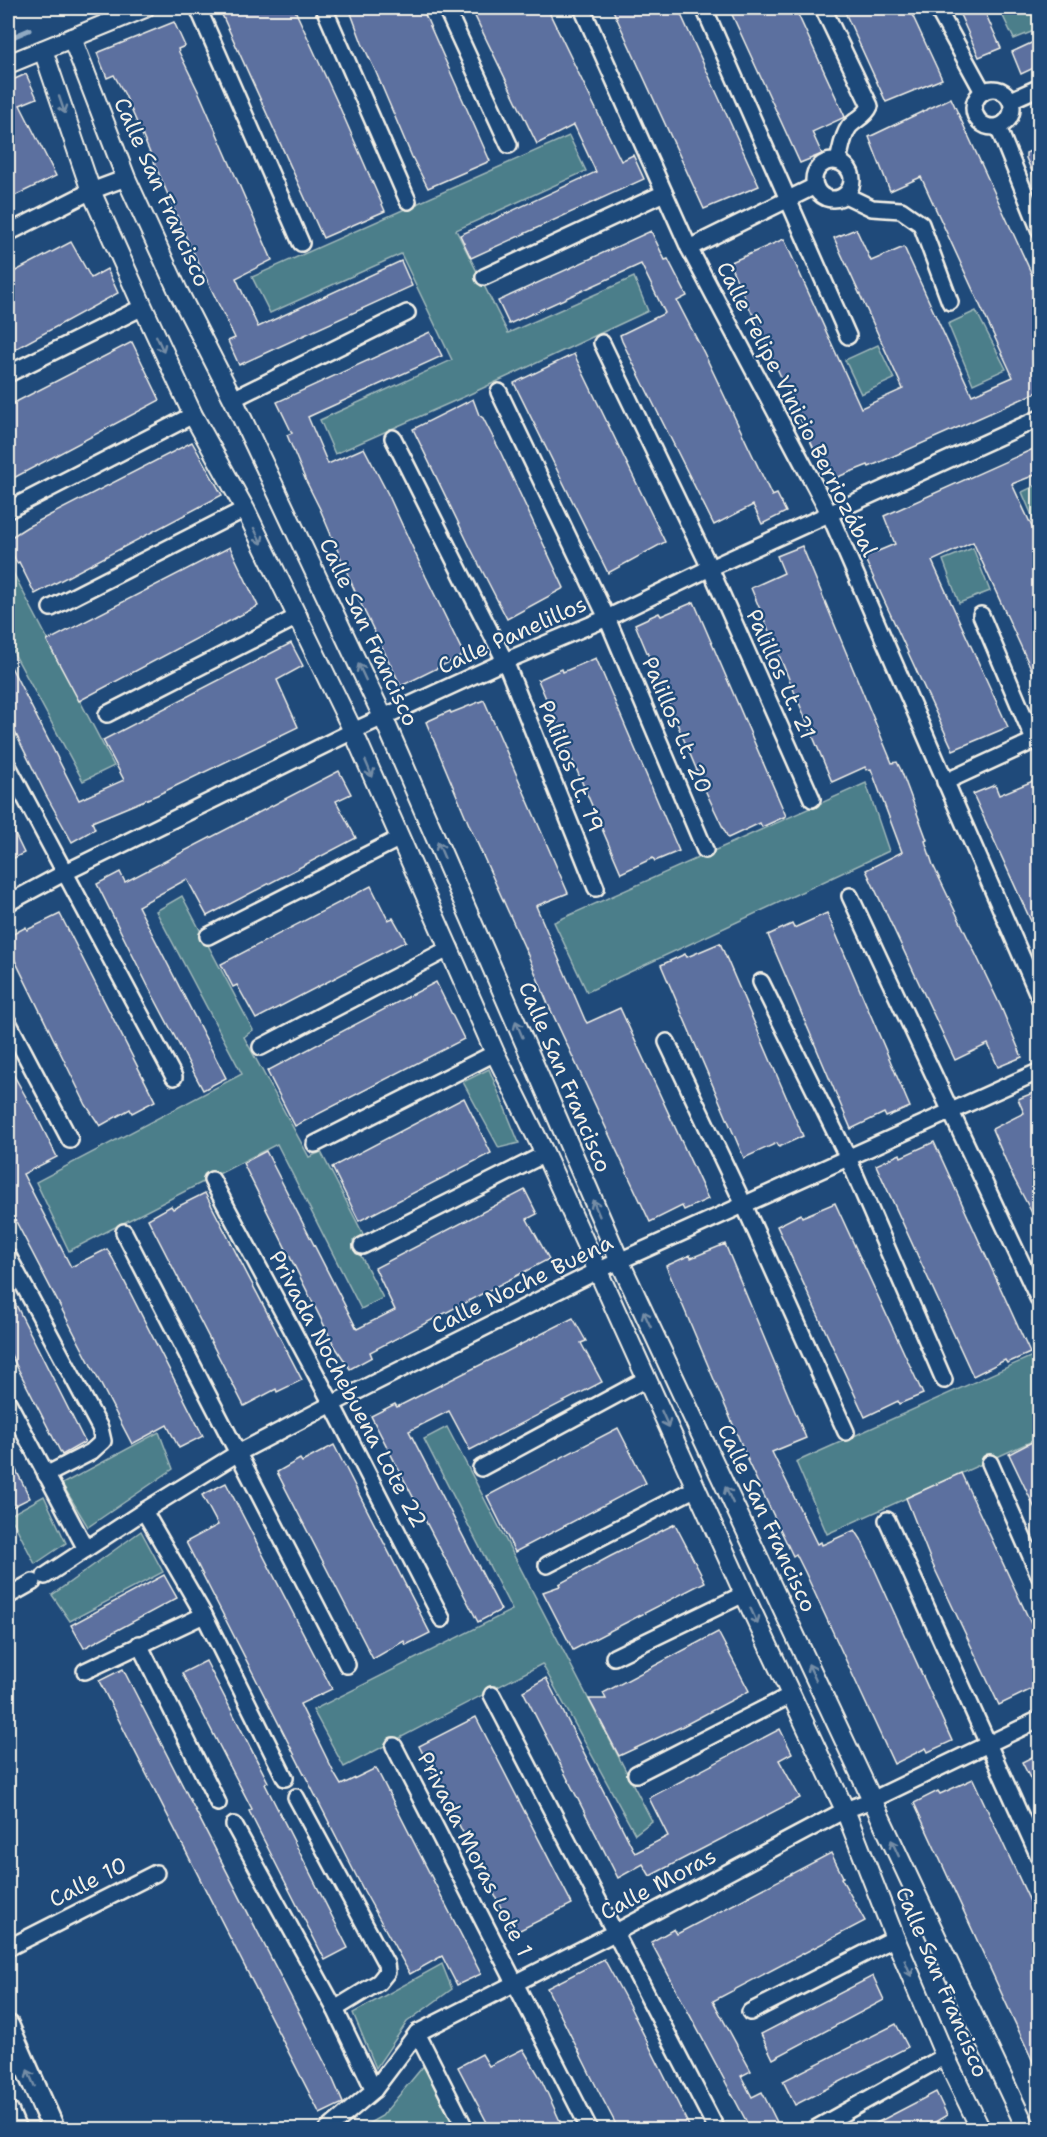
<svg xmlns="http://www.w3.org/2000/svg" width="1047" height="2137" font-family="'Shantell Sans',sans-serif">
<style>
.green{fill:#4c7e8a;stroke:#a0b8b9;stroke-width:1.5}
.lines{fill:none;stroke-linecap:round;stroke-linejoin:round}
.stream{stroke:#8fa9c2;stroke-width:5}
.building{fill:#5c6f9f;stroke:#f4f1e8;stroke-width:1.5}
.minor-casing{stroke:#f4f1e8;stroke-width:20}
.tertiary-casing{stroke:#f4f1e8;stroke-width:22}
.secondary-casing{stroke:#f4f1e8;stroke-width:26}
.minor{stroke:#1f4a7a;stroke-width:15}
.tertiary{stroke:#1f4a7a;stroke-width:18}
.secondary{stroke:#1f4a7a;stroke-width:21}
.oneway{stroke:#748da6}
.labels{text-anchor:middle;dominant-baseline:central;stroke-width:4.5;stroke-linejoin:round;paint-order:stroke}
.street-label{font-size:22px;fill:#f4f1e8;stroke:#1f4a7a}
</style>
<rect width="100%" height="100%" fill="#1f4a7a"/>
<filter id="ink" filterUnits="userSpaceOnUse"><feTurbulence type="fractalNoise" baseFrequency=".0167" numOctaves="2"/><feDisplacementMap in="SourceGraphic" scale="12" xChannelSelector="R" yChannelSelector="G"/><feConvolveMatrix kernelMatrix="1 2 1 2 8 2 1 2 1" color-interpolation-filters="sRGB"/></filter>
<g filter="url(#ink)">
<g class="green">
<polygon points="999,8 1039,8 1039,29 1014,39"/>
<polygon points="569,136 586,171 456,230 508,333 634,277 648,311 468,395 335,454 320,420 452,360 401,254 270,313 252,277"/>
<polygon points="976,311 1006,369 973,384 948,324"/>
<polygon points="878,345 894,379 861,394 845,360"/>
<polygon points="1039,484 1039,532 1022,492"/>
<polygon points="973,548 990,591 959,603 943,560"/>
<polygon points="8,563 114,766 83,781 8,642"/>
<polygon points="866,783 889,851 587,992 554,922"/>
<polygon points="182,896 253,1030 244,1037 309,1157 321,1152 364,1236 353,1241 383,1298 361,1309 277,1144 69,1251 36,1182 242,1074 156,911"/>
<polygon points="489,1069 519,1143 499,1148 463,1082"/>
<polygon points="1039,1353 1039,1438 827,1534 796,1462"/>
<polygon points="447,1427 652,1821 635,1834 542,1664 344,1767 313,1710 512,1610 424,1439"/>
<polygon points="159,1432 173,1469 88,1527 62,1484"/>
<polygon points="44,1496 66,1543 35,1564 10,1515"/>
<polygon points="141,1531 163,1572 70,1621 52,1595"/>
<polygon points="442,1964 452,1989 407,2022 376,2068 353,2013"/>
<polygon points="426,2063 458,2130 357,2130 382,2116"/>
</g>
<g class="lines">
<polyline class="stream" points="8,39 29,30"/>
</g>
<g class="building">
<polygon points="219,8 294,8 340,108 385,211 323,238"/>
<polygon points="349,8 422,8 490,161 428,188 412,157 375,70 362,43"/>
<polygon points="471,8 547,8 621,161 633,155 644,179 471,258 460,235 596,172 574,125 537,144"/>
<polygon points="612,8 678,8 759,186 704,209"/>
<polygon points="729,8 795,8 845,117 812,132 822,154 800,163"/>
<polygon points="843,8 909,8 942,79 886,102"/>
<polygon points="957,8 983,8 1001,48 979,57"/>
<polygon points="174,22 185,46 178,49 179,52 200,95 272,260 236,278 258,327 401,261 412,286 239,365 228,341 235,338 187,239 125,95 114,75 107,78 97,53"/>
<polygon points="1040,39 1040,65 1021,74 1012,52"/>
<polygon points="26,74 37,98 20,105 56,176 8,199 8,80 8,82"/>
<polygon points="951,98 1040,292 1040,391 869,467 868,465 835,478 825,455 818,458 729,263 784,239 861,408 903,389 834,238 856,229 871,261 904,247 972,395 1013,377 921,177 890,191 869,137"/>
<polygon points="1040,147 1040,189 1026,158 1026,153"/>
<polygon points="651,231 665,260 668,259 687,296 677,301 704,353 772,496 777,494 786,512 762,524 753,505 714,525 622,341 620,335 665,313 641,264 509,324 498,301"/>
<polygon points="71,242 91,278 107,269 118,293 8,353 8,275"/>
<polygon points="430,332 442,356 308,417 328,464 364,448 389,496 426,577 464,655 401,686 357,596 320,509 306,481 287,435 292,433 277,402"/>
<polygon points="132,342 160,400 8,481 8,406"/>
<polygon points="574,354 665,542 608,573 514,383"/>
<polygon points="473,399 479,415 483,418 499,449 564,588 507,619 471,549 413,429"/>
<polygon points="192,442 222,495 35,594 19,562 17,563 8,545 8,539 27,527"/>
<polygon points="1040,446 1040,473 1012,484 1040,544 1040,688 973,542 932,561 1008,727 953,750 864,557 895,544 884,516"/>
<polygon points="802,546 892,763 897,762 901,770 927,840 925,841 933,865 1001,1007 1022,1057 998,1067 988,1044 955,1060 866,870 902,852 871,769 866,770 865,767 832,782 751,588 784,573 777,556"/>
<polygon points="230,547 258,606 79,701 47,641"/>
<polygon points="694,602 786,816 762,827 760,823 728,838 706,792 635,624 659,613 661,616"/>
<polygon points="291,643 303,666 277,680 298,727 157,795 92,822 95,829 72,842 46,795 8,718 8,661 79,800 124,780 103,740"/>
<polygon points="596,658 679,851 655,861 653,858 621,873 538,680 562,669 563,672"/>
<polygon points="484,700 568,893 536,906 585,1020 587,1023 620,1008 708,1199 684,1210 682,1206 650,1222 548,1004 527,953 470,827 426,722 450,711 451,713"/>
<polygon points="339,771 351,794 336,801 356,838 207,916 187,879 138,906 226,1078 203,1090 149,988 97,884 120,872 125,882"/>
<polygon points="1033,781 1040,797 1040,941 973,794 995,785 999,795"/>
<polygon points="8,820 24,853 8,861"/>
<polygon points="371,886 388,920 393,918 406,941 256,1019 237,985 233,987 221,964"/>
<polygon points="827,913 910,1107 886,1117 884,1113 851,1129 768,935 792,924 794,928"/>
<polygon points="60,914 155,1101 132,1113 130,1109 100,1126 86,1105 8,946 8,937 26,927 27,930"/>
<polygon points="720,943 803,1136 779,1147 777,1143 744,1158 661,965 685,954 687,957"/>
<polygon points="436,982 464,1039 295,1126 267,1071"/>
<polygon points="8,1065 35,1113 57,1157 23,1174 71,1267 107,1249 113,1259 203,1436 179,1448 167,1425 132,1444 10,1210 8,1203"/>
<polygon points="1040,1090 1040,1228 1012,1175 992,1129 1024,1113 1018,1099"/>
<polygon points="464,1098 491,1153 359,1221 332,1167"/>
<polygon points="934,1142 1030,1353 1007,1363 1005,1360 973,1376 876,1165 900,1154 901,1157"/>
<polygon points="266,1151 357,1329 395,1310 375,1268 525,1190 537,1214 527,1219 549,1259 370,1352 372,1357 350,1369 334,1345 243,1163"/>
<polygon points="205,1193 302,1380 277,1392 276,1389 244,1406 148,1219 171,1206 173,1209"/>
<polygon points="835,1203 923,1394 899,1404 898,1401 865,1417 777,1226 801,1214 802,1217"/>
<polygon points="725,1244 806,1438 772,1452 817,1544 821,1542 822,1545 855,1530 861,1539 952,1741 928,1752 926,1748 894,1764 805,1572 796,1554 793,1556 747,1460 748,1460 666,1266 690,1255 691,1258"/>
<polygon points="8,1289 85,1442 62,1455 8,1349"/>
<polygon points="573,1318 586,1341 581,1343 602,1382 470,1450 449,1411 409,1431 501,1610 478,1622 371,1416 395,1404 397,1407"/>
<polygon points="618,1428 646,1483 515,1552 487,1496"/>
<polygon points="1032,1442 1040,1458 1040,1519 1009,1454"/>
<polygon points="334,1445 430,1633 406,1645 404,1641 373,1659 277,1472 300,1459 302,1462"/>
<polygon points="8,1454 30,1498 8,1509"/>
<polygon points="961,1473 1040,1643 1040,1685 999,1705 931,1561 906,1498"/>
<polygon points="226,1483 332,1689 300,1704 335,1775 341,1785 376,1768 481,1974 457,1985 442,1956 410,1974 364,1891 186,1542 218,1525 202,1495"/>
<polygon points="675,1524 705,1582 573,1650 543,1592 560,1586 559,1584 611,1556"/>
<polygon points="164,1575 177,1598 84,1648 71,1625"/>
<polygon points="718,1632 749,1691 683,1726 619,1756 589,1699 606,1699 603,1693"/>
<polygon points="206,1661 268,1782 265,1784 348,1948 325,1960 249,1811 252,1809 182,1673"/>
<polygon points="123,1669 331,2075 343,2103 320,2114 99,1681"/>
<polygon points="546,1678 635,1853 668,1836 649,1798 780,1729 792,1753 779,1760 800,1798 650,1876 643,1864 618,1878 523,1691"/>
<polygon points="476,1717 572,1904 514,1933 419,1746"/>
<polygon points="1040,1753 1040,1798 1022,1762"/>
<polygon points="973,1779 1040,1923 1040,2077 914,1803 938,1791 940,1794"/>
<polygon points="831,1853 843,1877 841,1878 865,1921 713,2001 751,2071 741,2076 752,2097 762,2092 781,2130 751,2130 651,1942 674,1929 677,1934"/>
<polygon points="604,1959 629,2005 691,2130 619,2130 599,2092 547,1988"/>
<polygon points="873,1976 884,2000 773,2059 761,2034"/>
<polygon points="896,2024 908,2047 795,2105 783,2081"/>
<polygon points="523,2049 541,2079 564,2130 491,2130 458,2067 482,2054 489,2066"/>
<polygon points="936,2092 947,2115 922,2130 863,2130"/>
</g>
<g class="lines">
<g class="minor-casing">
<g id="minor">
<polyline points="198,8 301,243"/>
<polyline points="324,8 408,201"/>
<polyline points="446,8 509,145"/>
<polyline points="582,8 689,248 829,513 1040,999"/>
<polyline points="704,8 848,336"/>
<path d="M 823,8 L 870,106 C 866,116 856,119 849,127 C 842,137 841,150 838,161"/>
<polyline points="937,8 983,92"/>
<circle cx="993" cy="108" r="19"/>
<polyline points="1011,100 1040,87"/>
<polyline points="998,127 1040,231"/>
<circle cx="833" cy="180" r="19"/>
<polyline points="845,195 872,208 901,210 921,224 950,302"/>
<polyline points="8,233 91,191 126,178"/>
<polyline points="689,248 815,186"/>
<polyline points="484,277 664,193"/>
<polyline points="602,343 710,568 812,799"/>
<polyline points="8,374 143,307"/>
<polyline points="499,392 607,618 705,850"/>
<polyline points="233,399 407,313"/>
<polyline points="393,438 505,661 596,888"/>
<polyline points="8,510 193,415"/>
<polyline points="51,608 245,509"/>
<polyline points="981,615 1034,740"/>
<polyline points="107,714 299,616"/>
<polyline points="8,766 174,1077"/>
<polyline points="945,782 1040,738"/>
<polyline points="850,896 1040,1302"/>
<polyline points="8,903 64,873 353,731 505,661 607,618 710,568 1040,418"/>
<polyline points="208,936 400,838"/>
<polyline points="761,982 848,1158 944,1380"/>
<polyline points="8,1022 70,1140"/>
<polyline points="667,1042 744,1205 846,1432"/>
<polyline points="261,1047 450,948"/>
<polyline points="315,1144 495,1053"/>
<polyline points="212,1180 332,1404 442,1619"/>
<polyline points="124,1232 347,1665"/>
<polyline points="362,1246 545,1154"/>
<polyline points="8,1256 100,1428 103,1441 91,1452 46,1475"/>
<polyline points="8,1402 86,1549"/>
<polyline points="990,1463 1040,1577"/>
<polyline points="481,1468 646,1379"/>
<polyline points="144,1511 204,1615 285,1778"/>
<polyline points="887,1520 1040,1859"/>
<polyline points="547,1565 696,1488"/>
<polyline points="45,1576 144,1511 238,1453 332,1404 597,1271 1040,1071"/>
<polyline points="8,1596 33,1582"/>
<polyline points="139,1644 218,1803"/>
<polyline points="614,1657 744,1594"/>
<polyline points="85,1671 204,1615"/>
<polyline points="492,1695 717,2130"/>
<polyline points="394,1746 590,2130"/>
<polyline points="636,1774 791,1695"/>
<polyline points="296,1797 386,1964 387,1972 379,1982 335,2009"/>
<polyline points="234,1825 335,2009 374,2090"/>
<polyline points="8,1948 156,1873"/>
<polyline points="750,2012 895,1938"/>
<polyline points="417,2033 466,2130"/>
<polyline points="327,2130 374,2090 417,2033 616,1932 845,1810 872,1800 1040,1719"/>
<polyline points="813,2130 945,2056"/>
</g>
</g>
<g class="tertiary-casing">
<g id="tertiary">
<polyline points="72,38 126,178 178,291 233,399 383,717 620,1262 1027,2130"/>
<polyline points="43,50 91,191 143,307 193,415 245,509 353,731 495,1053 545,1154 744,1594 845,1810 895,1938 945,2056 981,2130"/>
<polyline points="8,64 145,8"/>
</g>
</g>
<g class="secondary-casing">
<g id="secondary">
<polyline points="8,2026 54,2130"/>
<polyline points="8,2113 15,2130"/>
</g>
</g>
<use href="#minor" class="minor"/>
<use href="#tertiary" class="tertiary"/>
<use href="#secondary" class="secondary"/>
</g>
<defs><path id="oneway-shaft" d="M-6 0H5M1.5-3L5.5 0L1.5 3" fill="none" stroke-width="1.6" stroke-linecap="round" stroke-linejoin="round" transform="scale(1.5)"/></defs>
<g class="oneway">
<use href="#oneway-shaft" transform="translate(62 105) rotate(71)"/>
<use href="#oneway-shaft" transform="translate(160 344) rotate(65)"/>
<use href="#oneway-shaft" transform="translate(258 536) rotate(63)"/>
<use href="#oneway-shaft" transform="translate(362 672) rotate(-115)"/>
<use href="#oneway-shaft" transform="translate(369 769) rotate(67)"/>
<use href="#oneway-shaft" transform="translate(441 850) rotate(-113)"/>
<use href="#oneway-shaft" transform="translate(519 1029) rotate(-113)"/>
<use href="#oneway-shaft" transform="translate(596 1208) rotate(-113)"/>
<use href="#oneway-shaft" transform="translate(647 1319) rotate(-115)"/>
<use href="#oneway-shaft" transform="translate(665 1419) rotate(66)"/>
<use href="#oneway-shaft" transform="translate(729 1495) rotate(-115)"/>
<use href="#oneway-shaft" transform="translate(754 1616) rotate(65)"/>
<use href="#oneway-shaft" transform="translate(812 1672) rotate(-115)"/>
<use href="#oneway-shaft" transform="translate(895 1848) rotate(-115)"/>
<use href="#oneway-shaft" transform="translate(908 1968) rotate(67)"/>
<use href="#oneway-shaft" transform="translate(31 2078) rotate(-114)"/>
</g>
</g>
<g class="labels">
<g class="street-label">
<text transform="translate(162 192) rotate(66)">Calle San Francisco</text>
<text transform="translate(797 409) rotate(63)">Calle Felipe Vinicio Berriozábal</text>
<text transform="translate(369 632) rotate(65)">Calle San Francisco</text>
<text transform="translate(512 635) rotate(-24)">Calle Panelillos</text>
<text transform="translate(781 674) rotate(66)">Palillos Lt. 21</text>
<text transform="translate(677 725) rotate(67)">Palillos Lt. 20</text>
<text transform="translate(571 766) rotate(68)">Palillos Lt. 19</text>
<text transform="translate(565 1077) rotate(67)">Calle San Francisco</text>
<text transform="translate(522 1284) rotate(-26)">Calle Noche Buena</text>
<text transform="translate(348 1389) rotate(62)">Privada Nochebuena Lote 22</text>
<text transform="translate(767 1518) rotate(65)">Calle San Francisco</text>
<text transform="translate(475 1854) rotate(63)">Privada Moras Lote 1</text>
<text transform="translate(88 1882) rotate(-27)">Calle 10</text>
<text transform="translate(658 1884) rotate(-28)">Calle Moras</text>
<text transform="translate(942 1982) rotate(67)">Calle San Francisco</text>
</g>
</g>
<rect width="1047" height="2137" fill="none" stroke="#1f4a7a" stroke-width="30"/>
<rect x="15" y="15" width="1017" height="2107" fill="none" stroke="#f4f1e8" stroke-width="2" filter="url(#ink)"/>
</svg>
